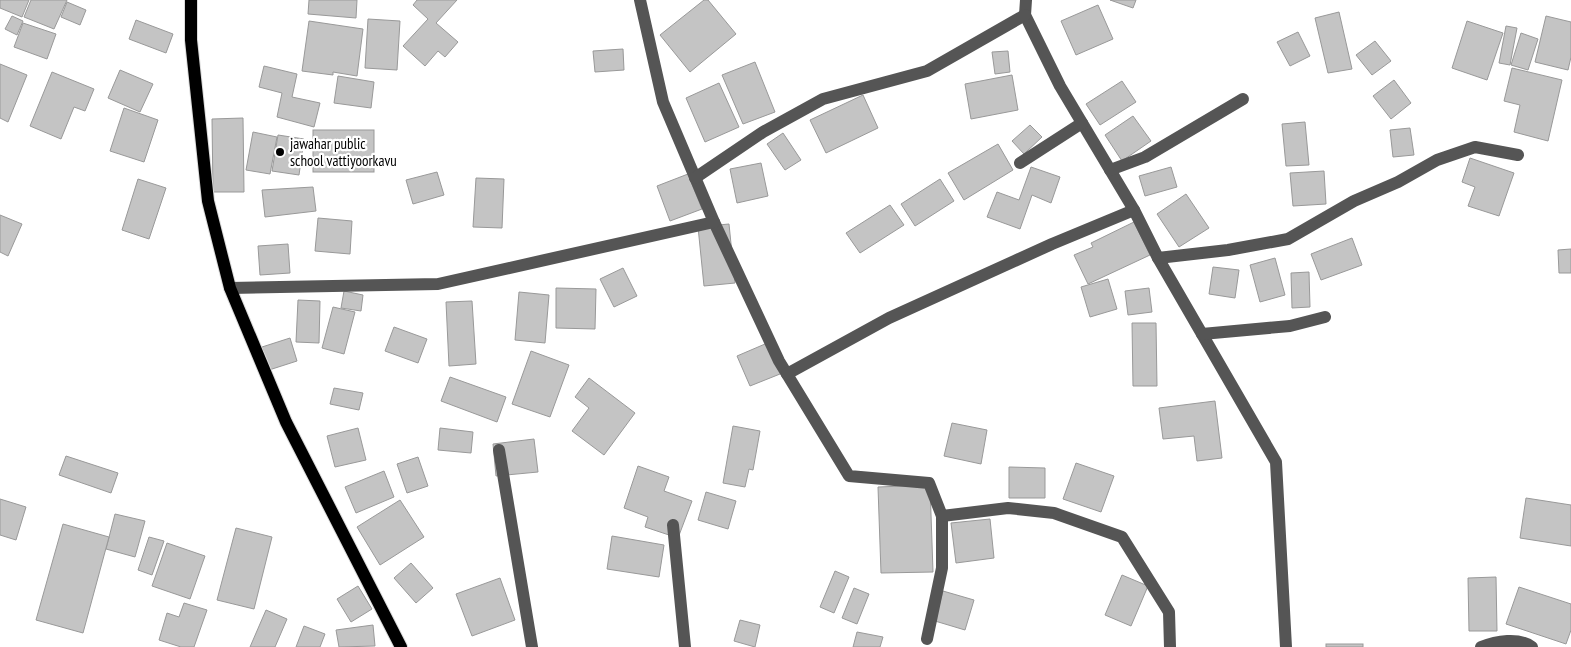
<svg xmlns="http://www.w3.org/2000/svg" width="1571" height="647" font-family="'PT Sans Narrow',sans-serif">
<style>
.building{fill:#c4c4c4;stroke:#999}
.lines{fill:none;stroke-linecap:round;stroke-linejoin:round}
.major-casing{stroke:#dbdbdb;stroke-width:14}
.minor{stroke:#555;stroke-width:12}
.major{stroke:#000;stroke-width:12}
.poi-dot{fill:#000;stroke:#fff;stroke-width:2}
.labels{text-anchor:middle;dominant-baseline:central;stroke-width:4.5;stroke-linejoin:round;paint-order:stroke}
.poi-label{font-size:15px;fill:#000;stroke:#fff;text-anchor:start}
</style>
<rect width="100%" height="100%" fill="#fff"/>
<g class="building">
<polygon points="0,0 29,0 22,17 0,8"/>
<polygon points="31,0 67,0 54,29 24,17"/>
<polygon points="309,0 357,0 356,18 308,14"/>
<polygon points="417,0 457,0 436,23 458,42 445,57 438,51 425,66 403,46 428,19 413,5"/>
<polygon points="704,0 708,0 736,34 690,72 660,35"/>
<polygon points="1110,0 1136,0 1133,8"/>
<polygon points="67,2 86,10 80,25 61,17"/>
<polygon points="1098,5 1113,39 1076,55 1061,21"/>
<polygon points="1339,12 1352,69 1328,73 1315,18"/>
<polygon points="12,16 23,21 17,35 5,29"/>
<polygon points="1546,16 1571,22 1571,57 1568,70 1535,62"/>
<polygon points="368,19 400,21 397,70 365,68"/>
<polygon points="136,20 173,34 166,53 129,39"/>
<polygon points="309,21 363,29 357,76 333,72 333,75 302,71"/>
<polygon points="1467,21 1503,33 1487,80 1452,68"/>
<polygon points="23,23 56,34 47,59 14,47"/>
<polygon points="1506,26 1517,28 1510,65 1499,63"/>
<polygon points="1298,32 1310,56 1290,66 1277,42"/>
<polygon points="1521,33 1538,39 1528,70 1511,65"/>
<polygon points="1375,41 1391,61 1372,75 1356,55"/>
<polygon points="623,49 624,70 595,72 593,51"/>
<polygon points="1008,51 1010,72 995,74 992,52"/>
<polygon points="755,62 775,112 743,124 722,75"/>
<polygon points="0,64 27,75 8,122 0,118"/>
<polygon points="264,66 297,74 292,97 320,103 314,127 277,117 282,93 259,87"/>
<polygon points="1512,68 1562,80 1548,141 1514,132 1520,105 1504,101"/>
<polygon points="120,70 153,84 140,112 108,98"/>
<polygon points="52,72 94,89 85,111 74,107 61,139 30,126"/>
<polygon points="1012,75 1018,110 971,119 965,84"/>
<polygon points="338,76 374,82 371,108 334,103"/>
<polygon points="1394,80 1411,103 1391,119 1373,96"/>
<polygon points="1122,81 1136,102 1100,125 1086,104"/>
<polygon points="719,83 739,127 705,142 686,98"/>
<polygon points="863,95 878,128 826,153 810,120"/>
<polygon points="124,108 158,120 144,162 110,151"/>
<polygon points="1133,116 1151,141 1122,161 1105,135"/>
<polygon points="243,118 244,192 213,192 212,119"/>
<polygon points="1305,122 1309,165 1286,166 1282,124"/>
<polygon points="1030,125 1042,137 1024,154 1012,141"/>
<polygon points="1410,128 1414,155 1393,157 1390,130"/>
<rect x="313" y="130" width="61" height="42"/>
<polygon points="253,132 277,137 270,174 246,170"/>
<polygon points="783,133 801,160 785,170 767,144"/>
<polygon points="278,135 304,139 299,175 272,171"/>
<polygon points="998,144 1013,170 964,200 948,173"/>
<polygon points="1470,158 1514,173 1499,216 1468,206 1475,187 1462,182"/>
<polygon points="761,163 768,196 737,203 730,169"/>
<polygon points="1031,167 1060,177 1051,203 1032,195 1020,229 987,217 997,192 1019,200"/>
<polygon points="1171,167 1177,187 1145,196 1139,176"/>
<polygon points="1324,171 1326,204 1293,206 1290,173"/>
<polygon points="437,172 444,195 413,204 406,180"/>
<polygon points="688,174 702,209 670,221 657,186"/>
<polygon points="476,178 504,179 502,228 473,227"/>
<polygon points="138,179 166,188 149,239 122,230"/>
<polygon points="940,179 954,201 915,226 901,204"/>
<polygon points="313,187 316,211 265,217 262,190"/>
<polygon points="1186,194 1209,228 1179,247 1157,214"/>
<polygon points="890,205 904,225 860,253 846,233"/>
<polygon points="0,215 22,224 8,256 0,252"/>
<polygon points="318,218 352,221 350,254 315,251"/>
<polygon points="1134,222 1150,255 1088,284 1074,255 1093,247 1091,243"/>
<polygon points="729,224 735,283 704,286 698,227"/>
<polygon points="1352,238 1362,265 1321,280 1311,254"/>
<polygon points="288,244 290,273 260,275 258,246"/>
<polygon points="1571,249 1571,273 1559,273 1558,250"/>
<polygon points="1275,258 1285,295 1260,302 1250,265"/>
<polygon points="1213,267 1239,270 1235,298 1209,294"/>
<polygon points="623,268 637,296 614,307 600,279"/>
<polygon points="1309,272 1310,307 1292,308 1291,273"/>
<polygon points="1108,279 1117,309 1090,317 1081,287"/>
<polygon points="556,288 596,289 595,329 556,328"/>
<polygon points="1149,288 1152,312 1128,315 1125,291"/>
<polygon points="344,291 363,295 361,311 341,308"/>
<polygon points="519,292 549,295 545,343 515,340"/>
<polygon points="298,300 320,301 319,343 296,342"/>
<polygon points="472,301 476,364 449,366 446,302"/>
<polygon points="333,307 355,312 344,354 322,348"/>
<polygon points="1132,323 1156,323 1157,386 1133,386"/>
<polygon points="394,327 427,339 418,363 385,351"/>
<polygon points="290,338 297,361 269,370 262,347"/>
<polygon points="772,341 785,372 750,386 737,356"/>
<polygon points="531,351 569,365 550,417 512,404"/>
<polygon points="450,377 506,397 497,422 441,401"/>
<polygon points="589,378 635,413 604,455 572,431 589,408 575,397"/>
<polygon points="334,388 363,393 359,410 330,404"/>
<polygon points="1215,401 1222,458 1197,461 1194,436 1163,439 1159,408"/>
<polygon points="952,423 987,430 981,464 944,456"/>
<polygon points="733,426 760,431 753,470 749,469 745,487 723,483"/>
<polygon points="358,428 366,460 335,467 327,436"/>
<polygon points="440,428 473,432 471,453 438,450"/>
<polygon points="534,439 538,472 496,476 493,444"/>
<polygon points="66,456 118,473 111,493 59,475"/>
<polygon points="418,457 428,486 407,493 397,464"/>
<polygon points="1076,463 1114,476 1101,512 1063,499"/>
<polygon points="638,466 669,477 664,491 692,501 678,538 645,527 648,517 624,508"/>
<polygon points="1009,467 1045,468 1045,498 1009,498"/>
<polygon points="384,471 394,497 356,513 345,487"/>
<polygon points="930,485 933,572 881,573 878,487"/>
<polygon points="706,492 736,501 728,529 698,520"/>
<polygon points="1526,498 1571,505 1571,546 1520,538"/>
<polygon points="0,499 26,507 16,540 0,535"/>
<polygon points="400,500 424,537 380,565 357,527"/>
<polygon points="115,514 145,521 135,557 106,549"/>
<polygon points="990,519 994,558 956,563 951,523"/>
<polygon points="63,524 109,537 83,633 36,620"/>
<polygon points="236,528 272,537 254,609 217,600"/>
<polygon points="612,536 664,545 659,577 607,569"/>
<polygon points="149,537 164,541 152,575 138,570"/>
<polygon points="167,543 205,556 190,599 152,586"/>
<polygon points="411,563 433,588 416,603 394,578"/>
<polygon points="835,571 849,577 834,613 820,607"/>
<polygon points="1122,575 1148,586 1131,626 1105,615"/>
<polygon points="1496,577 1497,631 1469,631 1468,578"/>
<polygon points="500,578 515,620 472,636 456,594"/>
<polygon points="358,586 372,609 351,622 337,599"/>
<polygon points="1519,587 1571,604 1571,630 1566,644 1506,624"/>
<polygon points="854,588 869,594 857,624 842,618"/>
<polygon points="943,591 974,600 965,630 935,621"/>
<polygon points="184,603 207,610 194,647 181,647 159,640 167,613 179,617"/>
<polygon points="266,610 287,619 275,647 250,647"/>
<polygon points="740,620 760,625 755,647 734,641"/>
<polygon points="373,625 375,646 339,647 336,630"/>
<polygon points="304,626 325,634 320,647 296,647"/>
<polygon points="857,632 883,637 880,647 853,647"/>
<rect x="1326" y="644" width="37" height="3"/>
</g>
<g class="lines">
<g class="major-casing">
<polyline id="major" points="191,0 191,40 208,201 230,288 286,422 401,647"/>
</g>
<g class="minor">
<polyline points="640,0 663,102 714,222 779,361 849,476 929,483 942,516 942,568 927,639"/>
<polyline points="1026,0 1025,15 1060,86 1134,210 1158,258 1276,462 1286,647"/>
<polyline points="1020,163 1082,123"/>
<polyline points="1110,170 1145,157 1243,99"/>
<polyline points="695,178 763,132 823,99 927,71 1025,15"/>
<polyline points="1158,258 1228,250 1288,239 1354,201 1398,182 1437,160 1475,147 1518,155"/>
<polyline points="230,288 438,284 714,222"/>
<polyline points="1202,334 1290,326 1325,317"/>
<polyline points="787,374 889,318 1052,244 1134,210"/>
<polyline points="499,450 532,647"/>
<polyline points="942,516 1008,508 1054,513 1122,537 1169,612 1170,647"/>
<polyline points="673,525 685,647"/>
<path d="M 1481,647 C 1496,641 1519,637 1532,647"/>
</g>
<use href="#major" class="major"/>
</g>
<circle class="poi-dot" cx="280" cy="152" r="5"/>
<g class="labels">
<g class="poi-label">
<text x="290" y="143">jawahar public<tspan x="290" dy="17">school vattiyoorkavu</tspan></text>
</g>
</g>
</svg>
